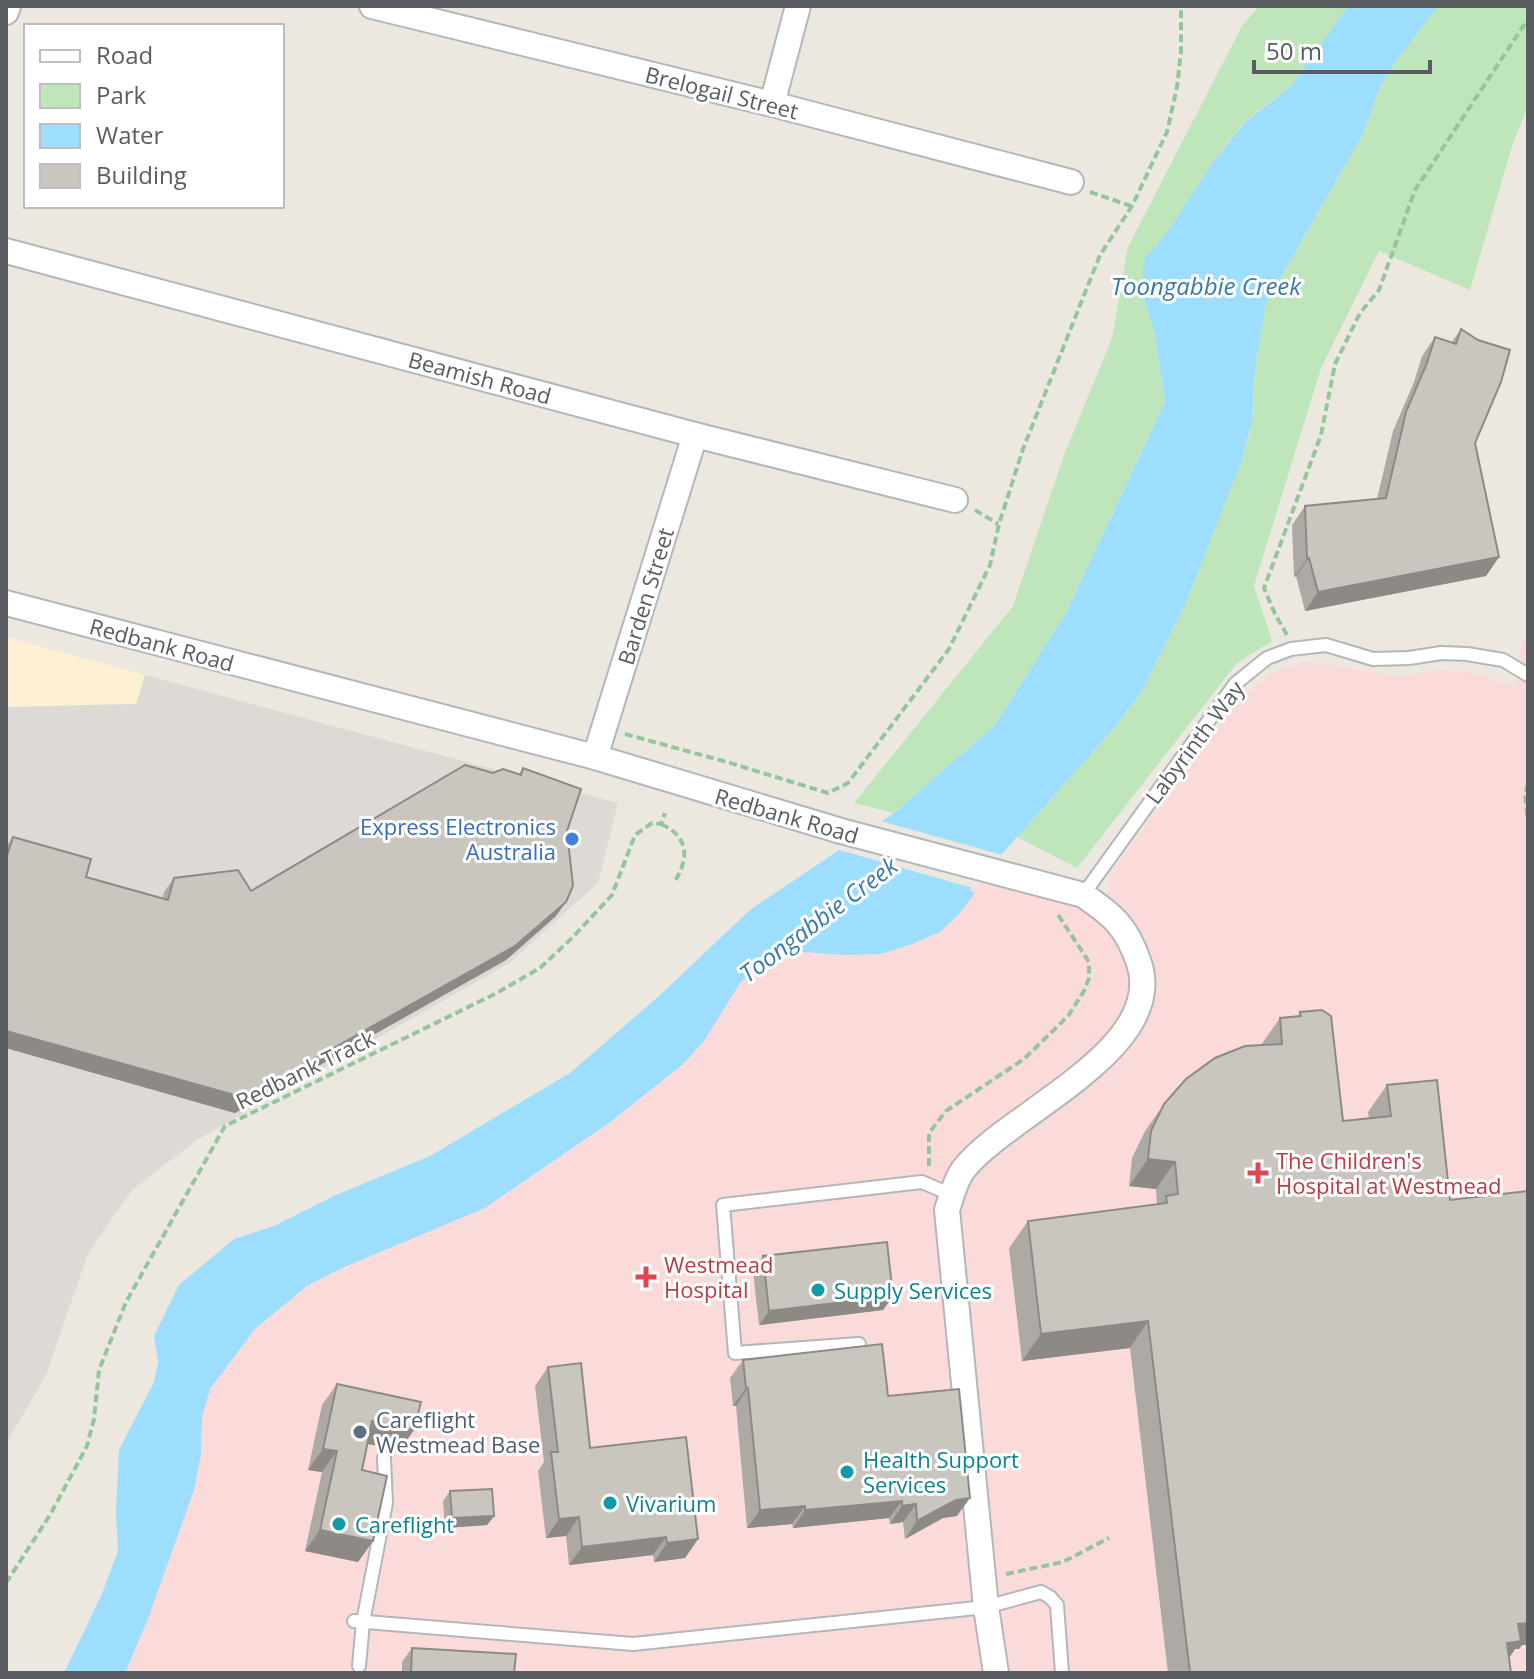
<svg xmlns="http://www.w3.org/2000/svg" width="1534" height="1679" font-family="'Open Sans',sans-serif">
<style>
.commercial{fill:#fef0d3}
.industrial{fill:#dddad5}
.medical{fill:#fbdada}
.green{fill:#bfe5bb}
.water{fill:#9ddeff}
.pier{fill:#ece8e0}
.lines{fill:none;stroke-linecap:round;stroke-linejoin:round}
.service-casing{stroke:#b3b7bb;stroke-width:16}
.minor-casing{stroke:#b3b7bb;stroke-width:28}
.path{stroke:#94c69d;stroke-width:4;stroke-dasharray:8 4;stroke-linecap:butt}
.service{stroke:#fff;stroke-width:12}
.minor{stroke:#fff;stroke-width:24}
.wall{fill:#ada9a4}
.shaded-wall{fill:#8d8a86}
.building{fill:#c9c5bf;stroke:#8d8a86;stroke-width:2}
.shop-dot{fill:#3f7fe0;stroke:#fff;stroke-width:3}
.health-dot{fill:#e0444e;stroke:#fff;stroke-width:3}
.culture-dot{fill:#0f9aa8;stroke:#fff;stroke-width:3}
.service-dot{fill:#5c6f8a;stroke:#fff;stroke-width:3}
.labels{text-anchor:middle;dominant-baseline:central;stroke-width:6;stroke-linejoin:round;paint-order:stroke}
.street-label{font-size:22px;fill:#595d61;stroke:#fff}
.shop-label{font-size:22px;fill:#366cbe;stroke:#fff;text-anchor:end}
.health-label{font-size:22px;fill:#be3a42;stroke:#fff;text-anchor:start}
.culture-label{font-size:22px;fill:#0d838f;stroke:#fff;text-anchor:start}
.service-label{font-size:22px;fill:#4e5e75;stroke:#fff;text-anchor:start}
.water-label{font-size:24px;font-style:italic;fill:#387aa8;stroke:#fff}
</style>
<rect width="100%" height="100%" fill="#ece8e0"/>
<polygon class="commercial" points="6,637 145,675 137,704 6,707"/>
<polygon class="industrial" points="145,675 618,803 598,883 508,964 197,1140 133,1189 88,1253 47,1373 6,1444 6,707 136,704"/>
<polygon class="medical" points="1528,633 1528,1673 125,1673 148,1619 194,1490 201,1455 202,1417 210,1389 255,1329 307,1286 342,1268 485,1208 537,1174 609,1123 627,1107 721,1010 740,983 760,965 778,956 803,952 845,955 881,954 910,945 940,932 974,893 969,891 981,878 1051,898 1091,915 1109,891 1109,875 1240,698 1271,673 1308,661 1400,677 1443,669 1481,675 1517,688 1519,649"/>
<g class="green">
<polygon points="1259,6 1348,6 1290,87 1245,121 1213,162 1165,235 1143,260 1143,296 1154,331 1165,402 1067,611 995,725 894,813 854,803 1013,606 1064,455 1112,338 1128,247 1242,26"/>
<polygon points="1438,6 1528,6 1528,106 1512,146 1470,290 1379,251 1321,368 1254,586 1272,641 1237,663 1077,868 1017,837 1116,726 1142,691 1185,605 1248,440 1252,423 1255,368 1266,303 1364,132 1378,91 1393,65"/>
</g>
<polygon class="water" points="1348,6 1438,6 1393,65 1378,91 1364,132 1266,303 1255,368 1252,423 1241,462 1185,605 1142,691 1116,726 970,890 975,893 959,914 940,932 910,945 881,954 845,955 803,952 778,956 760,965 740,983 704,1041 682,1065 609,1123 485,1208 342,1268 307,1286 255,1329 210,1389 202,1417 201,1455 194,1490 148,1619 125,1673 64,1673 102,1594 118,1551 116,1512 119,1450 154,1382 158,1362 154,1336 179,1285 234,1239 274,1226 334,1196 430,1156 570,1073 659,996 750,910 894,813 995,725 1067,611 1165,402 1154,331 1143,296 1143,260 1165,235 1213,162 1246,121 1290,87"/>
<polygon class="pier" points="877,820 1006,856 976,889 836,849"/>
<g class="lines">
<g class="service-casing">
<g id="service">
<polyline points="1083,895 1235,684 1267,658 1291,649 1326,645 1373,659 1409,658 1441,653 1467,654 1503,660 1528,675"/>
<polyline points="859,1344 735,1353 723,1205 922,1182 952,1195"/>
<polyline points="354,1621 633,1644 986,1607 1041,1592 1050,1597 1057,1605 1062,1673"/>
<polyline points="359,1666 363,1622 386,1503 384,1458"/>
</g>
</g>
<g class="minor-casing">
<g id="minor">
<polyline points="372,6 772,104 1071,182"/>
<polyline points="6,12 8,6"/>
<polyline points="772,104 798,6"/>
<polyline points="6,251 695,435 955,500"/>
<path d="M 6,603 L 595,757 L 841,831 L 1083,895 C 1113,915 1127,927 1139,963 C 1168,1050 1007,1113 963,1170 C 955,1181 951,1198 947,1210 L 986,1607 L 996,1673"/>
<polyline points="595,757 695,435"/>
</g>
</g>
<g class="path">
<polyline points="1090,192 1131,206"/>
<polyline points="975,510 998,524"/>
<polyline points="1287,635 1275,614 1264,588 1321,435 1335,364 1360,313 1379,290 1415,190 1528,19"/>
<polyline points="625,734 727,762 828,793 848,783 949,649 990,565 999,524 1023,449 1100,255 1132,206 1167,132 1177,87 1181,51 1181,6"/>
<polyline points="1528,784 1525,794 1528,823"/>
<path d="M 661,824 C 688,836 690,857 675,881"/>
<polyline points="929,1166 929,1133 946,1111 1024,1059 1068,1016 1084,991 1089,978 1089,962 1057,913"/>
<polyline points="1006,1574 1063,1562 1109,1538"/>
<polyline points="6,1583 50,1515 87,1446 94,1419 99,1370 126,1302 225,1126 495,994 540,968 573,937 612,895 635,835 652,823 661,824 665,813"/>
</g>
<use href="#service" class="service"/>
<use href="#minor" class="minor"/>
</g>
<g class="wall">
<polygon points="1461,329 1475,443 1499,557 1486,576 1305,611 1296,576 1294,577 1292,525 1305,506 1377,499 1393,431 1414,382 1422,356 1435,337 1451,343"/>
<polygon points="523,768 567,831 556,916 506,960 235,1113 6,1048 6,847 13,837 86,877 163,898 164,892 174,878 251,891 493,773 519,774"/>
<polygon points="1300,1012 1343,1121 1369,1118 1368,1112 1387,1085 1450,1200 1522,1645 1519,1649 1515,1649 1509,1658 1511,1673 1168,1673 1130,1348 1022,1361 1009,1248 1028,1221 1157,1205 1156,1189 1129,1186 1132,1158 1145,1131 1164,1104 1261,1045 1280,1018 1297,1017"/>
<polygon points="763,1256 893,1296 883,1310 759,1325 753,1271"/>
<polygon points="743,1360 888,1396 957,1516 943,1518 905,1539 903,1522 890,1524 889,1518 793,1528 792,1524 747,1528 736,1406 733,1406 730,1378"/>
<polygon points="548,1367 590,1448 698,1539 685,1558 654,1562 653,1555 569,1565 566,1536 546,1538 538,1471 544,1462 535,1386"/>
<polygon points="337,1384 400,1450 368,1444 362,1470 373,1541 358,1562 305,1551 322,1472 308,1470 322,1405"/>
<polygon points="450,1491 494,1516 487,1525 445,1528 443,1501"/>
<polygon points="412,1648 514,1673 402,1673 402,1662"/>
</g>
<g class="shaded-wall">
<polygon points="1499,557 1486,576 1305,611 1318,592"/>
<polygon points="1309,558 1296,576 1294,577 1307,559"/>
<polygon points="566,902 556,916 506,960 235,1113 6,1048 6,1031"/>
<polygon points="1148,1159 1175,1162 1156,1189 1129,1186"/>
<polygon points="893,1296 883,1310 759,1325 769,1311"/>
<polygon points="1148,1321 1130,1348 1022,1361 1041,1334"/>
<polygon points="746,1388 748,1388 736,1406 733,1406"/>
<polygon points="372,1421 414,1430 400,1450 358,1442"/>
<polygon points="323,1449 337,1451 322,1472 308,1470"/>
<polygon points="970,1498 957,1516 943,1518 905,1539 917,1521 956,1500"/>
<polygon points="902,1501 889,1518 793,1528 805,1510"/>
<polygon points="916,1504 903,1522 890,1524 902,1506"/>
<polygon points="805,1506 792,1524 747,1528 760,1510"/>
<polygon points="494,1516 487,1525 445,1528 452,1518"/>
<polygon points="579,1517 566,1536 546,1538 559,1519"/>
<polygon points="320,1530 373,1541 358,1562 305,1551"/>
<polygon points="666,1537 653,1555 569,1565 582,1547"/>
<polygon points="698,1539 685,1558 654,1562 667,1543"/>
<polygon points="1528,1623 1528,1645 1522,1645 1519,1649 1515,1649 1502,1668 1488,1670 1518,1624"/>
</g>
<g class="building">
<polygon points="1461,329 1478,340 1510,350 1501,382 1475,443 1499,557 1318,592 1309,558 1307,559 1305,506 1386,498 1406,412 1427,363 1435,337 1456,344"/>
<polygon points="465,765 493,773 503,769 521,775 523,768 581,789 567,831 573,886 566,902 515,946 245,1098 6,1031 6,859 13,837 91,859 86,877 168,900 174,878 238,870 251,891"/>
<polygon points="1322,1010 1331,1016 1343,1121 1391,1116 1387,1085 1437,1080 1450,1200 1528,1191 1528,1623 1518,1624 1521,1641 1507,1643 1511,1673 1190,1673 1148,1321 1041,1334 1028,1221 1167,1203 1166,1196 1178,1194 1175,1162 1148,1159 1151,1131 1164,1104 1186,1079 1215,1058 1245,1046 1282,1044 1280,1018 1301,1016 1300,1012"/>
<polygon points="887,1242 893,1296 769,1311 763,1256"/>
<polygon points="882,1344 888,1396 959,1389 970,1498 956,1500 917,1521 916,1504 902,1506 902,1501 805,1510 805,1506 760,1510 748,1388 746,1388 743,1360"/>
<polygon points="581,1363 590,1448 686,1437 698,1539 667,1543 666,1537 582,1547 579,1517 559,1519 551,1452 558,1452 548,1367"/>
<polygon points="337,1384 421,1402 414,1430 372,1421 362,1470 387,1476 373,1541 320,1530 337,1451 323,1449"/>
<polygon points="492,1489 494,1516 452,1518 450,1491"/>
<polygon points="412,1648 516,1654 514,1673 411,1673"/>
</g>
<circle class="shop-dot" cx="572" cy="839" r="8"/>
<g class="health-dot">
<path d="M1254 1161h8v8h8v8h-8v8h-8v-8h-8v-8h8z"/>
<path d="M642 1265h8v8h8v8h-8v8h-8v-8h-8v-8h8z"/>
</g>
<g class="culture-dot">
<circle cx="818" cy="1290" r="8"/>
<circle cx="847" cy="1472" r="8"/>
<circle cx="610" cy="1503" r="8"/>
<circle cx="339" cy="1524" r="8"/>
</g>
<circle class="service-dot" cx="360" cy="1432" r="8"/>
<g class="labels">
<g class="street-label">
<text transform="translate(722 92) rotate(14)">Brelogail Street</text>
<text transform="translate(480 377) rotate(15)">Beamish Road</text>
<text transform="translate(645 596) rotate(-73)">Barden Street</text>
<text transform="translate(162 644) rotate(15)">Redbank Road</text>
<text transform="translate(1194 742) rotate(-53)">Labyrinth Way</text>
<text transform="translate(787 815) rotate(16)">Redbank Road</text>
<text transform="translate(305 1069) rotate(-26)">Redbank Track</text>
</g>
<g class="shop-label">
<text x="556" y="826">Express Electronics<tspan x="556" dy="25">Australia</tspan></text>
</g>
<g class="health-label">
<text x="1276" y="1160">The Children's<tspan x="1276" dy="25">Hospital at Westmead</tspan></text>
<text x="664" y="1264">Westmead<tspan x="664" dy="25">Hospital</tspan></text>
</g>
<g class="culture-label">
<text x="834" y="1290">Supply Services</text>
<text x="863" y="1459">Health Support<tspan x="863" dy="25">Services</tspan></text>
<text x="626" y="1503">Vivarium</text>
<text x="355" y="1524">Careflight</text>
</g>
<g class="service-label">
<text x="376" y="1419">Careflight<tspan x="376" dy="25">Westmead Base</tspan></text>
</g>
<g class="water-label">
<text x="1206" y="285">Toongabbie Creek</text>
<text transform="translate(818 919) rotate(-37)">Toongabbie Creek</text>
</g>
</g>
<rect width="1534" height="1679" fill="none" stroke="#595d61" stroke-width="16"/>
<rect x="24" y="24" width="260" height="184" fill="#ffffff" stroke="#bdbec0" stroke-width="2"/>
<rect x="40" y="50" width="40" height="12" fill="#ffffff" stroke="#bdbec0" stroke-width="2"/>
<text x="96" y="64" font-size="24" fill="#595d61">Road</text>
<rect x="40" y="84" width="40" height="24" fill="#bfe5bb" stroke="#bdbec0" stroke-width="2"/>
<text x="96" y="104" font-size="24" fill="#595d61">Park</text>
<rect x="40" y="124" width="40" height="24" fill="#9ddeff" stroke="#bdbec0" stroke-width="2"/>
<text x="96" y="144" font-size="24" fill="#595d61">Water</text>
<rect x="40" y="164" width="40" height="24" fill="#c9c5bf" stroke="#bdbec0" stroke-width="2"/>
<text x="96" y="184" font-size="24" fill="#595d61">Building</text>
<path d="M1254 60v12h176v-12" fill="none" stroke="#595d61" stroke-width="4"/>
<text x="1266" y="60" font-size="24" fill="#595d61" stroke="#ffffff" stroke-width="6" paint-order="stroke">50 m</text>
</svg>
